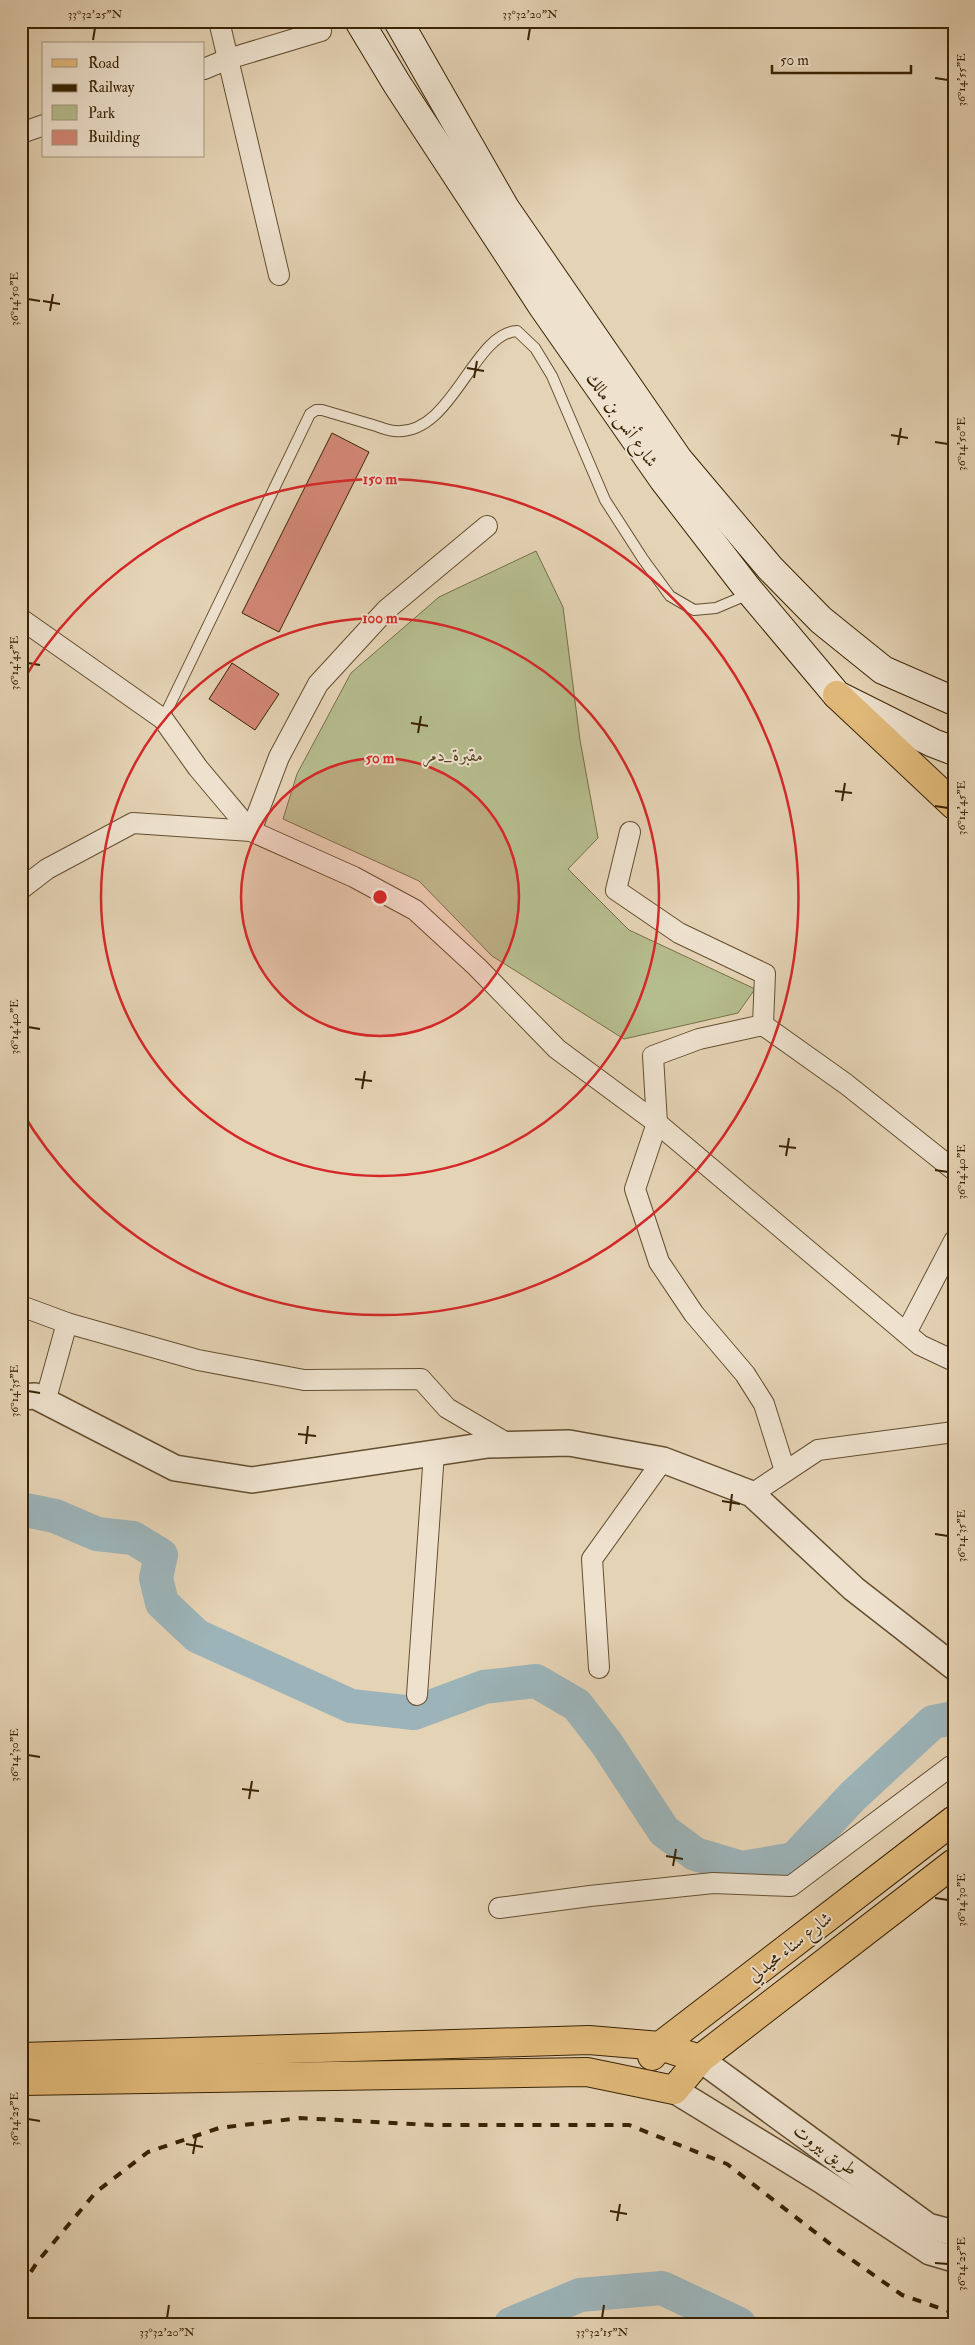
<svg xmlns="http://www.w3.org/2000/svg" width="975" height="2345" font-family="'IM FELL Double Pica',Amiri,serif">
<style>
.green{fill:#b5bc8d;stroke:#777048}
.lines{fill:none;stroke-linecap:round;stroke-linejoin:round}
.river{stroke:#9cb4b9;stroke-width:34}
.building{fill:#d48877;stroke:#392303}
.service-casing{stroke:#644f30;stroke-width:12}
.minor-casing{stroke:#644f30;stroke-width:22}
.tertiary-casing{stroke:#644f30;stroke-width:28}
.secondary-casing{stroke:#392303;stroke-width:30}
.primary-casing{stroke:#392303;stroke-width:30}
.service{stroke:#eee2cf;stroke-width:10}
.minor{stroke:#eee2cf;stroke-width:20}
.tertiary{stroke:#eee2cf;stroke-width:25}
.secondary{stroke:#eee2cf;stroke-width:28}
.primary{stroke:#e2ba7a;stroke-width:28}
.rail{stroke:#392303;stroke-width:4;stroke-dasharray:9 9;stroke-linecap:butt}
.ticks{fill:none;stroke:#392303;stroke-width:2}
.ring{fill:none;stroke:#d62828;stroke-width:2.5}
.labels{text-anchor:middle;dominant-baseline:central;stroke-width:4;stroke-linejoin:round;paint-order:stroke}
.street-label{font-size:18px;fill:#392303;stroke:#eee2cf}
.park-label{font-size:18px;font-style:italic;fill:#584926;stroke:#eee2cf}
.centre{fill:#d62828;stroke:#eee2cf;stroke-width:2.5}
.ring-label{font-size:15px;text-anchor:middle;font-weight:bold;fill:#d62828;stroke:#eee2cf;stroke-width:4;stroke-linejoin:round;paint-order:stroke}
.neatline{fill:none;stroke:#392303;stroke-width:2}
.ticks-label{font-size:12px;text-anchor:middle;fill:#392303}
</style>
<rect width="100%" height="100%" fill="#e5d3b5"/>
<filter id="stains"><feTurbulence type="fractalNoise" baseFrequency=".004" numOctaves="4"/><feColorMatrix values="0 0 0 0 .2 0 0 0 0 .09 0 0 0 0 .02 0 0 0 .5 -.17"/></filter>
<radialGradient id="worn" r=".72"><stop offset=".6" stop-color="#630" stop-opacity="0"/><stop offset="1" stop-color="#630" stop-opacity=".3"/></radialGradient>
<polygon class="green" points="536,551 563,607 580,740 598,838 568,869 629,930 755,989 738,1013 624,1039 492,956 419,881 283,819 297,774 351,673 439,597"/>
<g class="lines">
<g class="river">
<polyline points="21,1509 55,1516 97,1534 133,1538 161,1555 156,1578 162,1603 197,1636 351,1706 414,1713 484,1687 536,1681 577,1705 607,1744 664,1831 695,1854 742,1868 794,1859 853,1796 933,1722 954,1718"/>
<polyline points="511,2324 580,2295 662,2288 739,2324"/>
</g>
</g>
<g class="building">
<polygon points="332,433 369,452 279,632 242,613"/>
<polygon points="232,663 279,694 255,730 209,699"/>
</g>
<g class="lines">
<g class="service-casing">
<path id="service" d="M 163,719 L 310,414 L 316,410 L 322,410 C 339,415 356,420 373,425 C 380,427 388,431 395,431 C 452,436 473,333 517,331 L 535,348 L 552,376 L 605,500 L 643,559 L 670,596 L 694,610 L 716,608 L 749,594"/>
</g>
<g class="minor-casing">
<g id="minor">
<polyline points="219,21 279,275"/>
<polyline points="204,69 228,59 321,31"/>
<polyline points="21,133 44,125"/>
<polyline points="21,619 163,719 198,768 251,831 354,877 415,910 477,967 557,1049 657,1123 920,1345 954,1361"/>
<polyline points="630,832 616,890 679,933 765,974 763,1025 699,1039 653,1056 657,1123 635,1189 659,1262 694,1314 745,1374 764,1404 785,1471"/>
<polyline points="21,889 47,869 133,823 251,831 279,757 318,684 386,610 487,526"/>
<polyline points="763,1025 846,1084 954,1170"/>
<polyline points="21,1306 67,1323 198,1360 304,1380 421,1379 447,1408 510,1445"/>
<polyline points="906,1333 954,1241"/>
<polyline points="45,1402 67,1323"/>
<polyline points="752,1494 818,1450 954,1432"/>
<polyline points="599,1668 592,1559 663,1460"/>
<polyline points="417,1695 434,1453"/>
<polyline points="499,1908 590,1896 713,1883 791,1886 951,1766 954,1767"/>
</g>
</g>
<g class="tertiary-casing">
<g id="tertiary">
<polyline points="21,1397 35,1396 175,1468 252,1480 488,1445 569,1443 663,1460 752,1494 854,1589 954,1667"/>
<polyline points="700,2059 928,2226 954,2233"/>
<polyline points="674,2090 821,2180 930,2252 954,2259"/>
</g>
</g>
<g class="secondary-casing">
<g id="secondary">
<polyline points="359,21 397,84 543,307 663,479 747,588 837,695 933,743 954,751"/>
<polyline points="398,21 505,208 678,459 770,568 821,620 883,670 954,701"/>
</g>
</g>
<g class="primary-casing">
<g id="primary">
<polyline points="837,695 954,805"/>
<polyline points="652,2056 660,2046 954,1820"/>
<polyline points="21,2057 589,2040 660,2046 700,2059"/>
<polyline points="21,2081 587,2072 674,2090 700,2059 954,1863"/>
</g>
</g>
<use href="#service" class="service"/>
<use href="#minor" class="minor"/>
<use href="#tertiary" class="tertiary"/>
<use href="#secondary" class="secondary"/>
<use href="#primary" class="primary"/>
<polyline class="rail" points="21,2287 38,2261 96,2192 148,2152 219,2128 300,2118 432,2125 629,2125 727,2164 838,2250 902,2295 954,2313"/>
</g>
<path class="ticks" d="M 93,40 L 95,28M 528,40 L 530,28M 935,78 L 948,80M 28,299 L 40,301M 43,301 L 60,304M 50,311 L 53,294M 467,368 L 484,371M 474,378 L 477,361M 891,435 L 908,438M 935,442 L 948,444M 898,445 L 901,428M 28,663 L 40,665M 411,723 L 428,726M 418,733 L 421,716M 835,791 L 852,793M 842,801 L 845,783M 935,806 L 948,808M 28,1027 L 40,1029M 355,1079 L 372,1081M 362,1089 L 365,1071M 779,1146 L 796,1148M 786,1156 L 789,1138M 935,1170 L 948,1172M 28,1391 L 40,1393M 298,1434 L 316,1436M 306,1444 L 308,1426M 722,1501 L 740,1504M 730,1511 L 732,1494M 935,1534 L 948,1536M 28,1755 L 40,1757M 242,1789 L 259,1791M 249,1799 L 252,1781M 666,1856 L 683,1859M 673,1866 L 676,1849M 935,1898 L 948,1900M 28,2119 L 40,2121M 186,2144 L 203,2147M 193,2154 L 196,2137M 610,2211 L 627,2214M 617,2221 L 620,2204M 935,2263 L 948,2264M 167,2318 L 169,2305M 602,2318 L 604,2305"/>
<circle cx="380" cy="897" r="139" fill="#d62828" fill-opacity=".12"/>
<g class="ring">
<circle cx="380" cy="897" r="139"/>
<circle cx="380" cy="897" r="279"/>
<path d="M22 682A418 418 0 1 1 22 1112"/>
</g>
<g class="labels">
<g class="street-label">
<text transform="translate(622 420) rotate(55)">شارع أنس بن مالك</text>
<text transform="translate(790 1947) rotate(-38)">شارع سناء محيدلي</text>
<text transform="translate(825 2150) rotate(36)">طريق بيروت</text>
</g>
<g class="park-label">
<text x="453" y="755">مقبرة_دمر</text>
</g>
</g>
<circle cx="380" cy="897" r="8" class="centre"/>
<g class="ring-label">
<text x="380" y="484">150 m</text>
<text x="380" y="623">100 m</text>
<text x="380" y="763">50 m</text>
</g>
<rect width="975" height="2345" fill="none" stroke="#e5d3b5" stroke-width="55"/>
<rect x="42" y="42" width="162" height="115" fill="#eee2cf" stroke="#a6967d"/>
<rect x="52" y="59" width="25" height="8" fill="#e2ba7a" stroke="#a6967d"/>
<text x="88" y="68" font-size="15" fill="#392303">Road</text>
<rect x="52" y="84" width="25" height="8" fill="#392303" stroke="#a6967d"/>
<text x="88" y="92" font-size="15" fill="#392303">Railway</text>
<rect x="52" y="105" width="25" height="15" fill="#b5bc8d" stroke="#a6967d"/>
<text x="88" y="118" font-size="15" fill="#392303">Park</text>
<rect x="52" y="130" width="25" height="15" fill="#d48877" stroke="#a6967d"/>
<text x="88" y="142" font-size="15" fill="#392303">Building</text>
<path d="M772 65v8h139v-8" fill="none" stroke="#392303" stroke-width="2.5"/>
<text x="780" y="65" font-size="15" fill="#392303" stroke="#eee2cf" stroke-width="4" paint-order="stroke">50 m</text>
<rect x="28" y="28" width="920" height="2290" class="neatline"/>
<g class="ticks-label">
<text x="95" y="18">33°32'25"N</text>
<text x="530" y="18">33°32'20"N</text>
<text transform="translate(961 80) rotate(-90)" y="4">36°14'55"E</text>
<text transform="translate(14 299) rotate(-90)" y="4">36°14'50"E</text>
<text transform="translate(961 444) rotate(-90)" y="4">36°14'50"E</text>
<text transform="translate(14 663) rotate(-90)" y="4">36°14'45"E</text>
<text transform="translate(961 808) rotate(-90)" y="4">36°14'45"E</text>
<text transform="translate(14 1027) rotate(-90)" y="4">36°14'40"E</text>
<text transform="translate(961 1172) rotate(-90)" y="4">36°14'40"E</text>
<text transform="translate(14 1391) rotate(-90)" y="4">36°14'35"E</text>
<text transform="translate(961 1536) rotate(-90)" y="4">36°14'35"E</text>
<text transform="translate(14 1755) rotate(-90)" y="4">36°14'30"E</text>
<text transform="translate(961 1900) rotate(-90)" y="4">36°14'30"E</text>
<text transform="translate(14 2119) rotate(-90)" y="4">36°14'25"E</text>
<text transform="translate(961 2264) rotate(-90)" y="4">36°14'25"E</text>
<text x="167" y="2336">33°32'20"N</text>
<text x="602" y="2336">33°32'15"N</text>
</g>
<rect width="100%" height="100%" filter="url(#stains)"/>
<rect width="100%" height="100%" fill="url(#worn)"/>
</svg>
